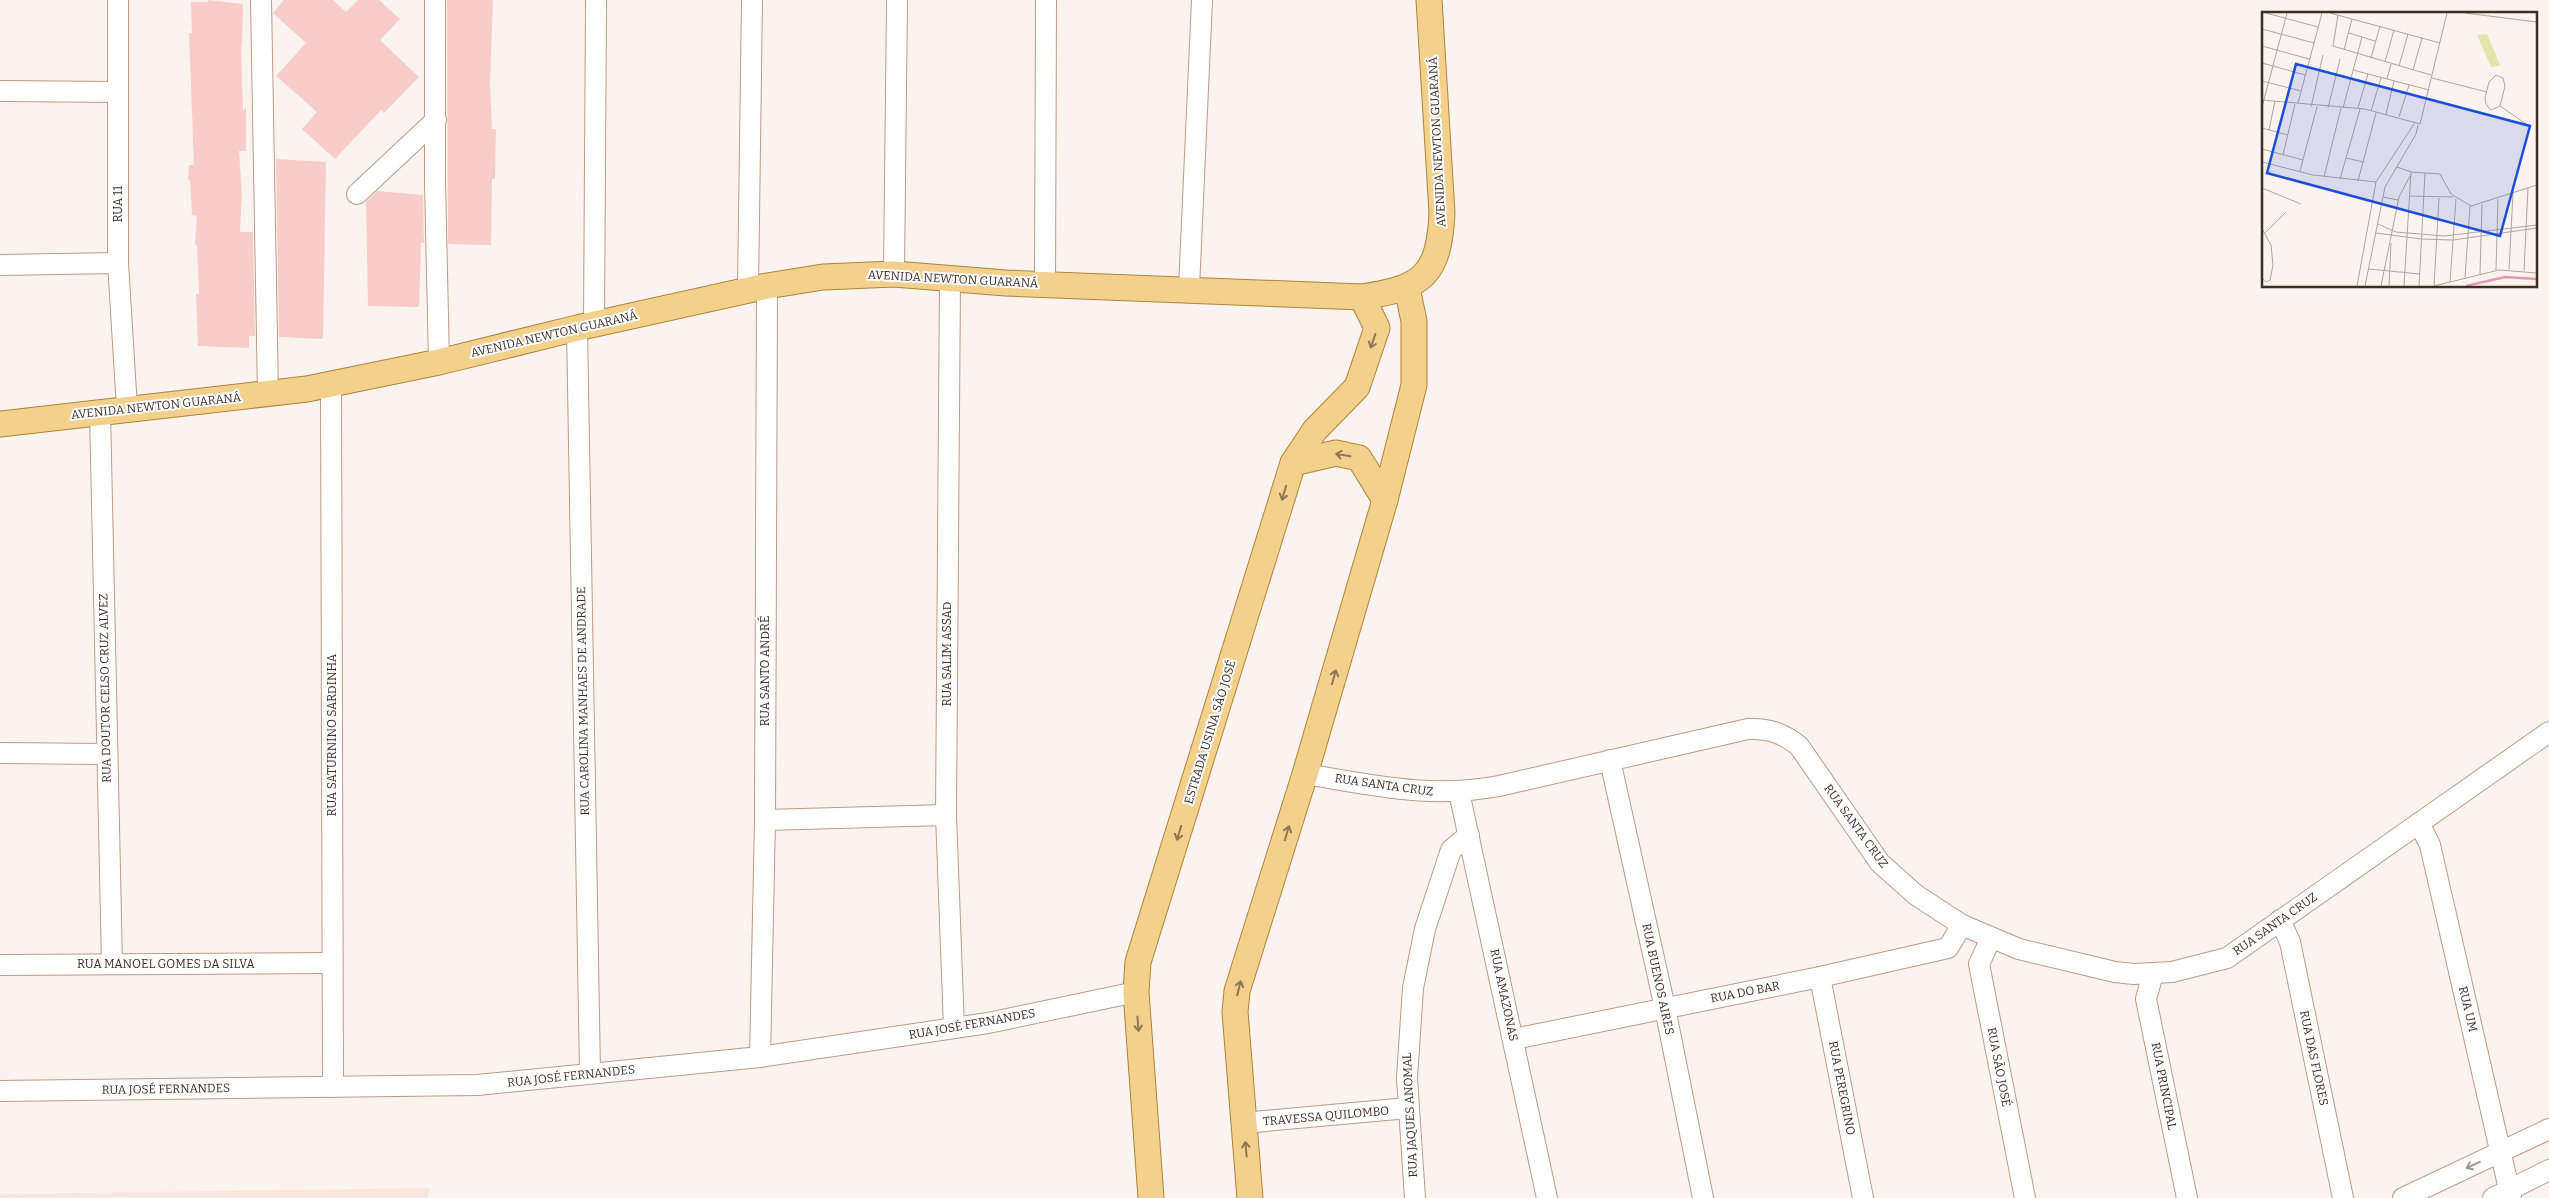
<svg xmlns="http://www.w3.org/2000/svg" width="2549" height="1198" font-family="Bitter,serif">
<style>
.built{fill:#f9e7dd}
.building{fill:#f8cdc9}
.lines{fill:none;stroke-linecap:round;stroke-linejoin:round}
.minor-casing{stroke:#bd9b87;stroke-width:22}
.major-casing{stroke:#ae8437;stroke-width:27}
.minor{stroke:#fff;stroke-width:20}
.major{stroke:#f3d08c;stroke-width:25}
.oneway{stroke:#8f7754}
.oneway2{stroke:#9e9793}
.labels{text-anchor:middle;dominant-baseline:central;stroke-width:4;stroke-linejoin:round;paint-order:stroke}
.street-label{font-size:12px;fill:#3d2f27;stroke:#fff}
.inset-river{fill:none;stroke:#e099b3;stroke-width:2.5}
.inset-road{fill:none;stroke:#afa59f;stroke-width:1}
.view{fill:#1d4ed8;fill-opacity:0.15;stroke:#1d4ed8;stroke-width:2.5}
.inset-edge{fill:none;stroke:#3d2f27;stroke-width:2.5}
</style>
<rect width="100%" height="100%" fill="#fbf3ef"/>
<polygon class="built" points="430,1188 428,1198 0,1198 0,1194"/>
<g class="building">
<polygon points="208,0 243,4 242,46 241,45 243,111 246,107 246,151 239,151 242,194 240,232 253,232 255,336 249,336 249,348 198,346 196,294 199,294 197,245 195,245 197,216 192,215 190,180 188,180 189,165 194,165 189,33 192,33 191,2 208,2"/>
<polygon points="284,0 333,0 346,12 358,0 379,0 400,19 380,40 419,77 384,113 381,110 335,159 302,129 317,112 276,76 306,43 273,13"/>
<polygon points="447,0 493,0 490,83 492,129 496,129 495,179 492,179 491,245 448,244"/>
<polygon points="276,159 326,162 323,339 279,337"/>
<polygon points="377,191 423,195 424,243 421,243 419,307 368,306 366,202"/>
</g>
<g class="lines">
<g class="minor-casing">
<g id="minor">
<polyline points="118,0 118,263 127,408"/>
<polyline points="261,0 268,395"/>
<polyline points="435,0 435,182 439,362"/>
<polyline points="0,91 118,92"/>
<polyline points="357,194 436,120"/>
<polyline points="0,265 118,263"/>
<polyline points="894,274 897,0"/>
<polyline points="950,279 946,815 954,1028"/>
<polyline points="1045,284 1046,0"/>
<polyline points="1189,288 1202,0"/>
<polyline points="748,290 752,0"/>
<polyline points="594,324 596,0"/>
<polyline points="577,328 590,1073"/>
<polyline points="331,384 333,1087"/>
<polyline points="100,411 112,964"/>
<polyline points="0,753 106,754"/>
<polyline points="1610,760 1665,1008 1703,1198"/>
<path d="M 1305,774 C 1373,785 1430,799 1499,786 L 1748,729 C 1768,728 1783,733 1799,746 L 1880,863 L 1916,895 L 1962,925 L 2019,949 L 2115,972 L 2134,974 L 2172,972 L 2227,958 L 2549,732"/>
<polyline points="1459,792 1547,1198"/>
<polyline points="765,820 946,815"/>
<polyline points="2419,823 2430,845 2511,1198"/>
<polyline points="2280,920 2290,942 2343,1198"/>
<polyline points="1991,938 1979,964 2025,1198"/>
<polyline points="0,965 332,963"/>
<polyline points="2153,974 2146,999 2187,1198"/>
<polyline points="1820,977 1863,1198"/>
<polyline points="1514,1039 1820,977 1948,948 1962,925"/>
<polyline points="760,1057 765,820 767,286"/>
<polyline points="0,1091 477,1085 760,1057 988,1023 1136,992"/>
<polyline points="1243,1123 1408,1108"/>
<polyline points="1415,1198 1407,1078 1413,988 1425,929 1451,850 1469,835"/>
<polyline points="2403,1198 2549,1129"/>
<polyline points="2493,1198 2549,1170"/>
</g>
</g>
<g class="major-casing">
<g id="major">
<path d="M 0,424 L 307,389 L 439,362 L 577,328 L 767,286 L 823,277 L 894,274 L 1006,283 L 1362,297 C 1423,288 1439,275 1442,213 L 1429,0"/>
<polyline points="1293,463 1336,453 1359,458 1385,500"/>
<polyline points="1151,1198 1136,992 1138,962 1293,463 1315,430 1357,387 1377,328 1362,297"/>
<polyline points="1250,1198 1235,1012 1237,991 1305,774 1385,500 1414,385 1414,321 1407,288"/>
</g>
</g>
<use href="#minor" class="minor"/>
<use href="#major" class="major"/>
</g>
<defs><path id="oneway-shaft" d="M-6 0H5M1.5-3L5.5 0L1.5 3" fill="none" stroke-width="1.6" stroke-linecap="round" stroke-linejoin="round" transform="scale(1.25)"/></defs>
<g class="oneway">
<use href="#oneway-shaft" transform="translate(1373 341) rotate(109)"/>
<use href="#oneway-shaft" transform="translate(1343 455) rotate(-170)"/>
<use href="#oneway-shaft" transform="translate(1284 493) rotate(107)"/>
<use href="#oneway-shaft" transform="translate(1334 677) rotate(-74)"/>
<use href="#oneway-shaft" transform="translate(1179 833) rotate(107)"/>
<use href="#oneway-shaft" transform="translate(1287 833) rotate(-73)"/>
<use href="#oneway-shaft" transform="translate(1239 988) rotate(-76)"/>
<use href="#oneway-shaft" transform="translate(1138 1024) rotate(86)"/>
<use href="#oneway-shaft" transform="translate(1246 1149) rotate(-95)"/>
</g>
<use class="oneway2" href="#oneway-shaft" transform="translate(2473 1165) rotate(155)"/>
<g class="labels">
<g class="street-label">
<text transform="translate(1437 142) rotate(-93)">AVENIDA NEWTON GUARANÁ</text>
<text transform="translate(118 204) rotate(-90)">RUA 11</text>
<text transform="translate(953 279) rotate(3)">AVENIDA NEWTON GUARANÁ</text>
<text transform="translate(554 334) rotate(-13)">AVENIDA NEWTON GUARANÁ</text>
<text transform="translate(156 406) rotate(-6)">AVENIDA NEWTON GUARANÁ</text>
<text transform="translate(947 654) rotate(-90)">RUA SALIM ASSAD</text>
<text transform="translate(765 671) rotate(-90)">RUA SANTO ANDRÉ</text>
<text transform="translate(105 688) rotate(-91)">RUA DOUTOR CELSO CRUZ ALVEZ</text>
<text transform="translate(583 701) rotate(-91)">RUA CAROLINA MANHAES DE ANDRADE</text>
<text transform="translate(1210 732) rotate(-73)">ESTRADA USINA SÃO JOSÉ</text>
<text transform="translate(332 735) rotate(-90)">RUA SATURNINO SARDINHA</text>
<text transform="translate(1384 785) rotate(8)">RUA SANTA CRUZ</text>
<text transform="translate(1856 826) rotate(54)">RUA SANTA CRUZ</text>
<text transform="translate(2275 924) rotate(-35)">RUA SANTA CRUZ</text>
<text x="166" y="964">RUA MANOEL GOMES DA SILVA</text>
<text transform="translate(1658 979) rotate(78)">RUA BUENOS AIRES</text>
<text transform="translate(1745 992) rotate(-11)">RUA DO BAR</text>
<text transform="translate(1504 995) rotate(78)">RUA AMAZONAS</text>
<text transform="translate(2468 1009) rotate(77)">RUA UM</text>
<text transform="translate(972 1024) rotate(-10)">RUA JOSÉ FERNANDES</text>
<text transform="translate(2314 1058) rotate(78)">RUA DAS FLORES</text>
<text transform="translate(1999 1067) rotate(79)">RUA SÃO JOSÉ</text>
<text transform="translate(571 1076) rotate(-6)">RUA JOSÉ FERNANDES</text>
<text transform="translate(2164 1086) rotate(79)">RUA PRINCIPAL</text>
<text transform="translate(1842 1088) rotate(79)">RUA PEREGRINO</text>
<text transform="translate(166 1089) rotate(-1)">RUA JOSÉ FERNANDES</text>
<text transform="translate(1410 1115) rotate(-93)">RUA JAQUES ANOMAL</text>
<text transform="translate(1326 1116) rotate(-5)">TRAVESSA QUILOMBO</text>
</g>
</g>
<g transform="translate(2262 12)">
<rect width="275" height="275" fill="#fbf3ef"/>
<path d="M 225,22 L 238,53 L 235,54 L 229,55 L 215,23 Z" fill="#e4e5a8"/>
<path class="inset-river" d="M 204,274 L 243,265 L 275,267"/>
<path class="inset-road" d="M 4,1 L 56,15M 68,1 L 178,31M 203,1 L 275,10M 76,3 L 71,34 L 169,63M 0,17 L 52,31M 87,21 L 113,29M 0,34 L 47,47M 82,38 L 90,7M 109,46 L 118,14M 123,50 L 132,18M 0,51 L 43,63M 137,54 L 146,22M 91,58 L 167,78M 151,58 L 160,26M 234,63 L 241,66 L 243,74 L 238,94 L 229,98 L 224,92 L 223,86 L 227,70 ZM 170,66 L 225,80M 125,67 L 129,52M 0,69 L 39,79M 0,88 L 103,97 L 158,112 L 185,1M 36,91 L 60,1M 238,94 L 267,114M 0,95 L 25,1M 49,95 L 61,43M 66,96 L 78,47M 81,96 L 100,25M 96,96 L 106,62M 109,99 L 119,66M 124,102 L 132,69M 137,105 L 147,73M 0,116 L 26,123M 7,118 L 13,89M 0,137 L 41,148M 21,143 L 33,92M 84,146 L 101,150M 0,150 L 51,163 L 114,170M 135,155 L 149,160 L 178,162 L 189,182 L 209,194 L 275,173M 38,159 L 55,95M 62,165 L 79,96M 78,167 L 98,97M 96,169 L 114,101M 0,176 L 39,192M 147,184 L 191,185M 121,185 L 136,188M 116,212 L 134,220 L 182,224 L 275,213M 0,217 L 9,233 L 11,253 L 8,268 L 4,270 L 0,266M 3,221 L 24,200M 114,221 L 159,227 L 191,228 L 275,216M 107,257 L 158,262M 234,258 L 236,187M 247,258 L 251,181M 262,259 L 266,176M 218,262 L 220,192M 203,266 L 208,194M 188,270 L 194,187M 95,274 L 114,170 L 152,112M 103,274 L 123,175 L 154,122 L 156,113M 119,274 L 137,185 L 148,164M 127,274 L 129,231M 142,274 L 149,160M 157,274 L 163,161M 172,274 L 237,258 L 275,261M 172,274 L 177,186"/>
<path class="view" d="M 34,52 L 268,114 L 238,224 L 5,161 Z"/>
<rect width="275" height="275" class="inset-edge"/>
</g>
</svg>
